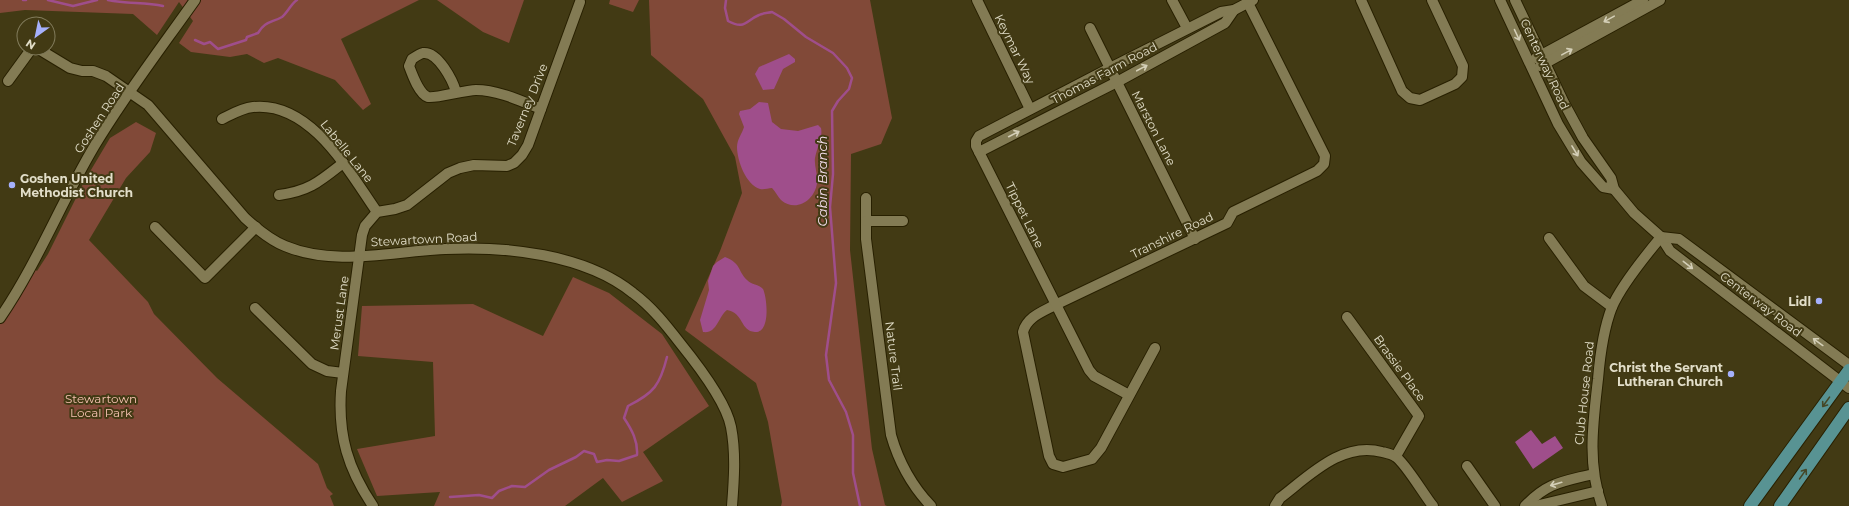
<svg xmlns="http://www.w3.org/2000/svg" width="1849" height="506" font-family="Montserrat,sans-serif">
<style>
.green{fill:#814938}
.water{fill:#9f4e8b}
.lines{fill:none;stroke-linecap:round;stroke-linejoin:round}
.stream{stroke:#9f4e8b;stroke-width:2.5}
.minor-casing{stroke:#282000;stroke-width:12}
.major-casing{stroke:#282000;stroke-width:14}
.minor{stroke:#837b54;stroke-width:10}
.major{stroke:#589393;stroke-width:12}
.oneway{stroke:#d4cfb7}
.oneway2{stroke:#454727}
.poi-dot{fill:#a6b1fc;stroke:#423a14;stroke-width:1.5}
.labels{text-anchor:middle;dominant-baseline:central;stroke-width:4;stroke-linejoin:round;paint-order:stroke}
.street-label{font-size:12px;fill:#e2dec9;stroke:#423a14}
.poi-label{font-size:12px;font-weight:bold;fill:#e2dec9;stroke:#423a14;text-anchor:end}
.park-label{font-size:12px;fill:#f6c1b1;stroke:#423a14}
.water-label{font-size:13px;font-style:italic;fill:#f3dceb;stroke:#423a14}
</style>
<rect width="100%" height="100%" fill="#423a14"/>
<g class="green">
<polygon points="0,0 419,0 341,39 371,104 363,110 335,80 278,58 264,63 247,54 230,57 191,52 179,43 193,21 179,2 157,35 133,14 25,10 0,13"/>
<polygon points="437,0 524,0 509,43 483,32"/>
<polygon points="610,0 639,0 633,12 609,4"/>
<polygon points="649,0 870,0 892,118 881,144 851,154 850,250 872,449 885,505 887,506 781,506 782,502 768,422 756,383 685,330 720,251 742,193 735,157 703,99 651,55"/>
<polygon points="136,122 156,133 150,152 126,178 89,240 148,302 154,314 217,378 318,464 327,488 333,494 330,496 334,506 0,506 0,318 33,268 37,271 48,254 85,180 110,138"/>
<polygon points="573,277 609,293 662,334 709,406 643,452 663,481 622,502 603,478 565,506 434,506 440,492 377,496 357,449 435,436 433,362 358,356 362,306 473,304 543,336"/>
</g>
<g class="water">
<polygon points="789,54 795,59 795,62 783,69 774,89 763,90 755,74 759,67"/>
<path d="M 759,102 L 768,103 L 772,122 L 781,129 L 798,131 L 818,125 L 821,128 C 823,138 817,147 815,158 C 814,166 818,174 817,183 C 815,200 796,213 781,200 C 778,197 776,192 772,188 C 768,188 764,190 760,189 C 746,185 737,160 737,147 C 737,139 742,134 744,127 L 739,114 L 740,111 L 750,109 Z"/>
<path d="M 725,257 C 742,264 737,270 747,280 C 751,285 759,284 763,289 C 767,297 771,333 755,332 C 740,331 744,313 727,310 C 718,317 717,334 703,332 L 700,320 L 709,290 L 708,281 L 713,266 L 717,262 Z"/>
<polygon points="1531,430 1542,444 1555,436 1563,448 1533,469 1515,442"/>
</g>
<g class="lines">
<g class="stream">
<polyline points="23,0 26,0"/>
<polyline points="48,0 73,6 97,0"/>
<path d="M 108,0 C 127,4 145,2 163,6"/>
<path d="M 726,0 L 725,8 L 728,21 C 745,30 745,21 759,15 C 763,13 768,13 772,12 L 784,19 L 806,37 L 833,53 L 847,68 L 852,78 L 849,89 L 838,101 L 832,111 L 833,174 L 830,207 L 836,283 L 826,355 L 829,380 L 846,412 L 853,435 L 853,473 L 860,506"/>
<path d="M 195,40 L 204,44 L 210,42 L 218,49 L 246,40 L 247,37 L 258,33 C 265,21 271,23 282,17 C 287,13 291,4 297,0"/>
<path d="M 450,497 L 479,495 L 492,498 L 499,491 L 512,486 L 525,487 L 549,470 L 576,457 L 584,451 L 594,454 L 597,462 L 607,460 L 619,461 L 637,455 C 638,441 632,430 624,418 L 628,406 C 654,393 660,385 667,357"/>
</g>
<g class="minor-casing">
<g id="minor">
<polyline points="977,0 1030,109"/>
<polyline points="1172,0 1187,28"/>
<polyline points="1361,0 1402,91 1410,98 1420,100 1455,84 1462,77 1463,66 1432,0"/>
<polyline points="1500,0 1558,124 1581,162 1603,187 1614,189"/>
<polyline points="1515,0 1564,103 1583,138 1611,178 1614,189 1634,213 1661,237 1670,251 1849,388"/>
<polyline points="1090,28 1195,239"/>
<path d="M 37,48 L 70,68 L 82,71 L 93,71 L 106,76 L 148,105 L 245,218 C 257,229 270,240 285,246 C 335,267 393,251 445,249 C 505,246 585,254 633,293 C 652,307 666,325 680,343 C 697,364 726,401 731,427 C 736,453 734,480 732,506"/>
<polyline points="1536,58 1643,0"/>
<polyline points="1540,66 1660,0"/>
<polyline points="8,81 32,48"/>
<path d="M 456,92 C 453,81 438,51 423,53 C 419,54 415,57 412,59 L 409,66 C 412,74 419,94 428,97 C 434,99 465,90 476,90 C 498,90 521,101 541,109"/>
<path d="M 222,119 C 232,114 242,108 253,107 C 311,101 349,172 377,212"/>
<polyline points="979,152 1117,82 1225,23 1234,10"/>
<path d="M 279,195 C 309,191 319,182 343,163"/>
<path d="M 866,198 L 866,239 L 891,435 C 899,463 911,485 931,506"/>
<polyline points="866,221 903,221"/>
<polyline points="155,227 205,278 256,227"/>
<polyline points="1661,237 1679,239 1849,365"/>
<polyline points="1549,238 1584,286 1612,307"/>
<polyline points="255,308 312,364 327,371 343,373"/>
<polyline points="1347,317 1419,416 1396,456"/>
<path d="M 0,318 C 37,264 61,202 95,145 C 125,95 161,48 195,0"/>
<path d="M 1155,348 L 1101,448 L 1092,459 L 1063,467 L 1053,464 L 1049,456 L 1023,332 C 1027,317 1042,312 1055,305 L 1227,223 L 1233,212 L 1317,171 L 1324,164 L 1325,156 L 1248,3"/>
<polyline points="1129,395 1094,376 1089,370 976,146 976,141 979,136 1110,68 1221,12 1234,10 1253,0"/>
<polyline points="1467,466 1495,506"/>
<path d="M 373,506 C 348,469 338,436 341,391 L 362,235 L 365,226 L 377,212 L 395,209 L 407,205 L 448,173 L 460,168 L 474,165 L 507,166 L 514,163 L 522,155 L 528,145 L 541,109 L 580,2"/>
<path d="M 1275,506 L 1280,498 C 1309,476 1342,441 1382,452 C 1386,453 1392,454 1396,457 C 1406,464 1424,495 1433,506"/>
<path d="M 1525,506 C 1548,482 1562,482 1593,474"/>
<polyline points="1535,506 1598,491"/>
<path d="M 1602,506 C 1587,464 1593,423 1598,379 C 1600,355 1603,330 1612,307 C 1621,286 1646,255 1661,237"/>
</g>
</g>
<g class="major-casing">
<g id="major">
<polyline points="1750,506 1849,370"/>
<polyline points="1780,506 1849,408"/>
</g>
</g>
<use href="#minor" class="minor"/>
<use href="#major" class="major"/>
</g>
<defs><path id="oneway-shaft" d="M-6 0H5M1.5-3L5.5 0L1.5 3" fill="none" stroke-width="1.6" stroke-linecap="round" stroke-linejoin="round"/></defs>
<g class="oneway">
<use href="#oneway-shaft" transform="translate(1609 19) rotate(151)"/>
<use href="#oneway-shaft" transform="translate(1517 35) rotate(65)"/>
<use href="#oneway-shaft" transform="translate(1567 52) rotate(-29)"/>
<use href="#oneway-shaft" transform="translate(1142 68) rotate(-28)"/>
<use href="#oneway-shaft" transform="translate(1014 134) rotate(-27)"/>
<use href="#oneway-shaft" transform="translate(1575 151) rotate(59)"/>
<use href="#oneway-shaft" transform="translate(1688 265) rotate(38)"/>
<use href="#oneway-shaft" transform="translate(1818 342) rotate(-144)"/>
<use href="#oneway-shaft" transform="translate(1556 484) rotate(164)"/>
</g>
<g class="oneway2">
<use href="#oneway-shaft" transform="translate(1826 402) rotate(126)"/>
<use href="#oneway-shaft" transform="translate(1803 474) rotate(-55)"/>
</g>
<g class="poi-dot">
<circle cx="12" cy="185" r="4"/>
<circle cx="1819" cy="301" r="4"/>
<circle cx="1731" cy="374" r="4"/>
</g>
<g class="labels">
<g class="street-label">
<text transform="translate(1015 49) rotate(64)">Keymar Way</text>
<text transform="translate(1545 64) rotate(65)">Centerway Road</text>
<text transform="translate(1104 73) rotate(-28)">Thomas Farm Road</text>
<text transform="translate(527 105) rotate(-68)">Taverney Drive</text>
<text transform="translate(99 118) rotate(-57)">Goshen Road</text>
<text transform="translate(1154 128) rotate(63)">Marston Lane</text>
<text transform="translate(347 151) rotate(51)">Labelle Lane</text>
<text transform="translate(1025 215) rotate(64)">Tippet Lane</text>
<text transform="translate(1172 235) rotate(-26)">Transhire Road</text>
<text transform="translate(424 239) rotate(-3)">Stewartown Road</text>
<text transform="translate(1761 304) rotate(37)">Centerway Road</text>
<text transform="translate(339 313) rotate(-82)">Merust Lane</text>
<text transform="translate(894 356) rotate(83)">Nature Trail</text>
<text transform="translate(1400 368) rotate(54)">Brassie Place</text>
<text transform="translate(1584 393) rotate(-84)">Club House Road</text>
</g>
<g class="poi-label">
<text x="20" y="178" text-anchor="start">Goshen United<tspan x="20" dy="14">Methodist Church</tspan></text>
<text x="1811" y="301">Lidl</text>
<text x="1723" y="367">Christ the Servant<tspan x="1723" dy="14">Lutheran Church</tspan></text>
</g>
<g class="park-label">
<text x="101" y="398">Stewartown<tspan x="101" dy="14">Local Park</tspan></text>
</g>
<g class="water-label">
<text transform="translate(822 181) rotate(-90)">Cabin Branch</text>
</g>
</g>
<g transform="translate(36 36) rotate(213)"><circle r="19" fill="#423a14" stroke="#827c5c"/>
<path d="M0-3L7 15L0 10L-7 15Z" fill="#a6b1fc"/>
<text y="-6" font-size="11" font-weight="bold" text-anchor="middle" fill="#e2dec9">N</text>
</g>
</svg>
